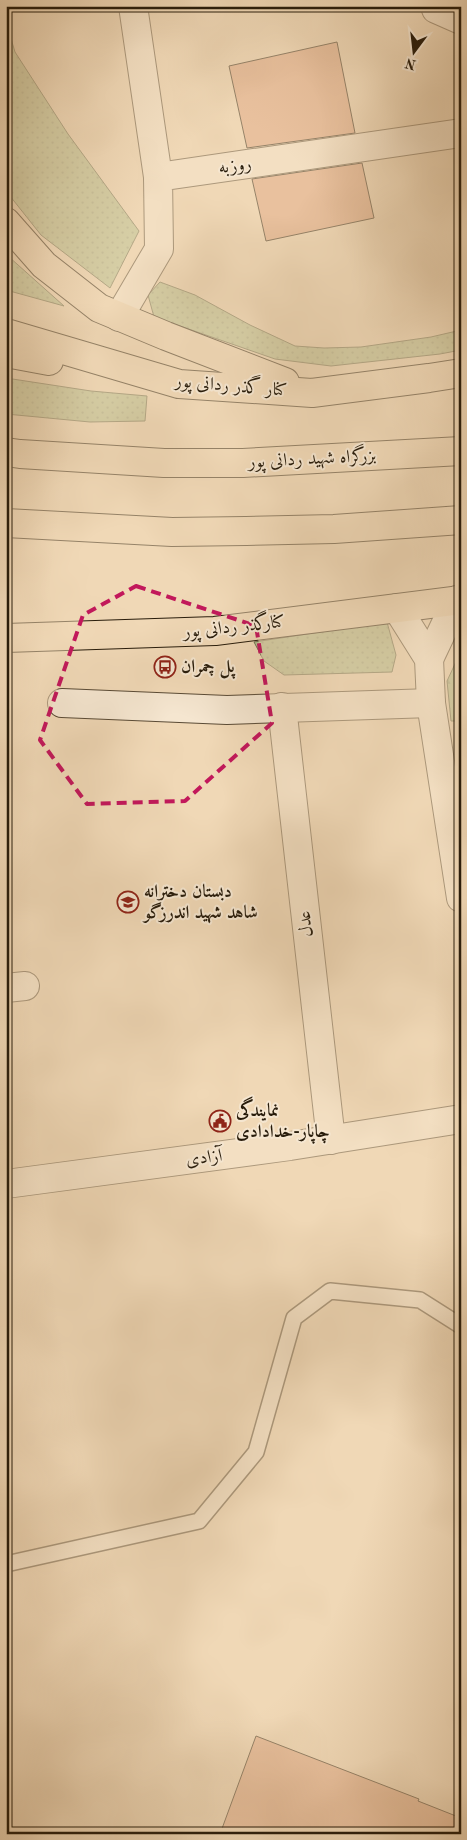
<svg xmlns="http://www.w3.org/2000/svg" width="467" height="1840" font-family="'Old Standard TT',Amiri,serif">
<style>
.grass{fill:url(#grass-dots);stroke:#6e6e4e}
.forest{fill:url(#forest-firs);stroke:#6e6e4e}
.building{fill:#e1a482;stroke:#281c0b}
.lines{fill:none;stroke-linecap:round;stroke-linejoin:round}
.service-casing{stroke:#5a4b36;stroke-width:18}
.minor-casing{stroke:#5a4b36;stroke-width:30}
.primary-casing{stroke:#281c0b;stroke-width:30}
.trunk-casing{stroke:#281c0b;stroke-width:30}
.service{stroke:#f5e6d0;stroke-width:15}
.minor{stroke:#f5e6d0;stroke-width:28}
.primary{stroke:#f0d8b6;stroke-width:28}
.trunk{stroke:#f0d8b6;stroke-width:28}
.marked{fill:none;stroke:#c2185b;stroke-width:4;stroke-dasharray:10 6;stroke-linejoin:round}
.labels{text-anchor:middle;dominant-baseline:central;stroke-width:4;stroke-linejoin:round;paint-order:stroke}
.street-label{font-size:18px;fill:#281c0b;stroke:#f5e6d0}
.poi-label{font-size:18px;font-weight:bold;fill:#281c0b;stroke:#f5e6d0;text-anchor:start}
</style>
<defs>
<pattern id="grass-dots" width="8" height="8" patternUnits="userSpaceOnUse" patternTransform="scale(1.25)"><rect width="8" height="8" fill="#b5c091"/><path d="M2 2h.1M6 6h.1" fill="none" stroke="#9ca47c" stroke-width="1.8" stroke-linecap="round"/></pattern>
<pattern id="forest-firs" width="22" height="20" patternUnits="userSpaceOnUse" patternTransform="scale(1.25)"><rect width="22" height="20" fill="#b5c091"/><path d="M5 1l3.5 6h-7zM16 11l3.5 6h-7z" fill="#9ca47c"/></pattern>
</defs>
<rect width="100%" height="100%" fill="#f0d8b6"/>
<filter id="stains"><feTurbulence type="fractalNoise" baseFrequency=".004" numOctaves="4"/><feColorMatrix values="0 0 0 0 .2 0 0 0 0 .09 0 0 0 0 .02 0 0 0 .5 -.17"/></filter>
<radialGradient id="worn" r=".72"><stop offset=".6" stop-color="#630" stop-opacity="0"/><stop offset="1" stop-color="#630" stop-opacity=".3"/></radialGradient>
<g class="grass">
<polygon points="6,22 15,52 68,134 139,231 110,288 41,235 6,191"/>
<polygon points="6,254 8,256 64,306 6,290"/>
<polygon points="160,282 195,295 250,325 295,346 324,348 361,347 431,337 461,330 461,350 440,354 331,366 275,359 154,317 148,295"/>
<polygon points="6,378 91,391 147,396 145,421 90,422 6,414"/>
<polygon points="387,622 396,655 392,672 284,675 264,661 254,642"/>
</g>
<polygon class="forest" points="461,651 461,721 451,721 447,681"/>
<g class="building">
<polygon points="337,42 355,133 247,148 229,66"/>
<polygon points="362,163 374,218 266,241 252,179"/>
<polygon points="256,1736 419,1799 418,1801 461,1818 461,1834 220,1834"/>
</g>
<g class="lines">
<g class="service-casing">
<polyline id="service" points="6,1564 199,1521 256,1452 294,1318 330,1291 420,1300 461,1326"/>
</g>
<g class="minor-casing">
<g id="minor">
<polyline points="133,6 158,177"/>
<polyline points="435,6 436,9 461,20"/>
<polyline points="119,317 159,249 158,177 461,133"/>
<polyline points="397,608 429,659 431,703 461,898"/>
<polyline points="429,659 457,600"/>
<polyline points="62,703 227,710 431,703"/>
<polyline points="282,707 331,1140"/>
<polyline points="6,988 25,986"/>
<polyline points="6,1184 290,1146 461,1119"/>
</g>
</g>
<g class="primary-casing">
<g id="primary">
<polyline points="6,222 44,265 99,308 166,336 285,382"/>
<polyline points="6,333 179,384 312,393 429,378 461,373"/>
<polyline points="6,353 49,361"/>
<polyline points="6,638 215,631 461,600"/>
</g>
</g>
<g class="trunk-casing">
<g id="trunk">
<polyline points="6,452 20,454 164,463 243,463 461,451"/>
<polyline points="6,523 172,532 246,531 334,529 461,520"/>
</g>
</g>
<use href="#service" class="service"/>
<use href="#minor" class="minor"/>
<use href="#primary" class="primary"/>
<use href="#trunk" class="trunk"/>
</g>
<path d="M0 0H467V1840H0ZM 136,586 L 256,626 L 272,723 L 185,801 L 87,804 L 40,740 L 83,615 Z" fill="#f0d8b6" fill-opacity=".55" fill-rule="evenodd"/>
<path class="marked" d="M 136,586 L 256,626 L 272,723 L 185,801 L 87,804 L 40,740 L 83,615 Z"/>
<defs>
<g id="bus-ring" transform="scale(1.125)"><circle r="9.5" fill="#f5e6d0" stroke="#8f2418" stroke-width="1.5"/><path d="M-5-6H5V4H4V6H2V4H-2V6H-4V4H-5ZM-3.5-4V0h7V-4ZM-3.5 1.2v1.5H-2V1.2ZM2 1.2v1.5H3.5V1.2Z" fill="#8f2418"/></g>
<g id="school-ring" transform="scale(1.125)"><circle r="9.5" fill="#f5e6d0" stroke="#8f2418" stroke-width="1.5"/><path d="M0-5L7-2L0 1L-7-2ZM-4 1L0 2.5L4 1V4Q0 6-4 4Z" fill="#8f2418"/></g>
<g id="civic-ring" transform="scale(1.125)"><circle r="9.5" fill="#f5e6d0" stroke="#8f2418" stroke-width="1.5"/><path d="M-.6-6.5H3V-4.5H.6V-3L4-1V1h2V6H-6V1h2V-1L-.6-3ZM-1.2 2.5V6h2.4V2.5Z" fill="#8f2418"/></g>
</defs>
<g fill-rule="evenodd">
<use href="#bus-ring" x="165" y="667"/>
<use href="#school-ring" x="128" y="902"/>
<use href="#civic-ring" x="220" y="1121"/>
</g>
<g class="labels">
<g class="street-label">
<text transform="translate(235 166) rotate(-8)">روزبه</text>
<text transform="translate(231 386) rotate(5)">کنار گذر ردانی پور</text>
<text transform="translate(312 459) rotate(-3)">بزرگراه شهید ردانی پور</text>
<text transform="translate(234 627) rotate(-6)">کنارگذر ردانی پور</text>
<text transform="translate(306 924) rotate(-96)">عدل</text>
<text transform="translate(204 1158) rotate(-8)">آزادی</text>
</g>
<g class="poi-label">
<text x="181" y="667">پل چمران</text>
<text x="144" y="892">دبستان دخترانه<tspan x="144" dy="21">شاهد شهید اندرزگو</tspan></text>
<text x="236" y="1111">نمایندگی<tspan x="236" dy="21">چاپار-خدادادی</tspan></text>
</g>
</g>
<rect width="467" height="1840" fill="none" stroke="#f0d8b6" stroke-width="25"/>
<rect x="8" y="8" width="452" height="1825" fill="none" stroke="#281c0b" stroke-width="2.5"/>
<rect x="12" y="12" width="442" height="1815" fill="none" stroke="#281c0b"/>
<g transform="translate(414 52) rotate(195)" stroke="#f5e6d0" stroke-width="4" paint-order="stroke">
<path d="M0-4L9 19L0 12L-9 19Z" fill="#281c0b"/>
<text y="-8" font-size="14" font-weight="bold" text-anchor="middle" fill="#281c0b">N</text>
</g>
<rect width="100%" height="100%" filter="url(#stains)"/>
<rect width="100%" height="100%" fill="url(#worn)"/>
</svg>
